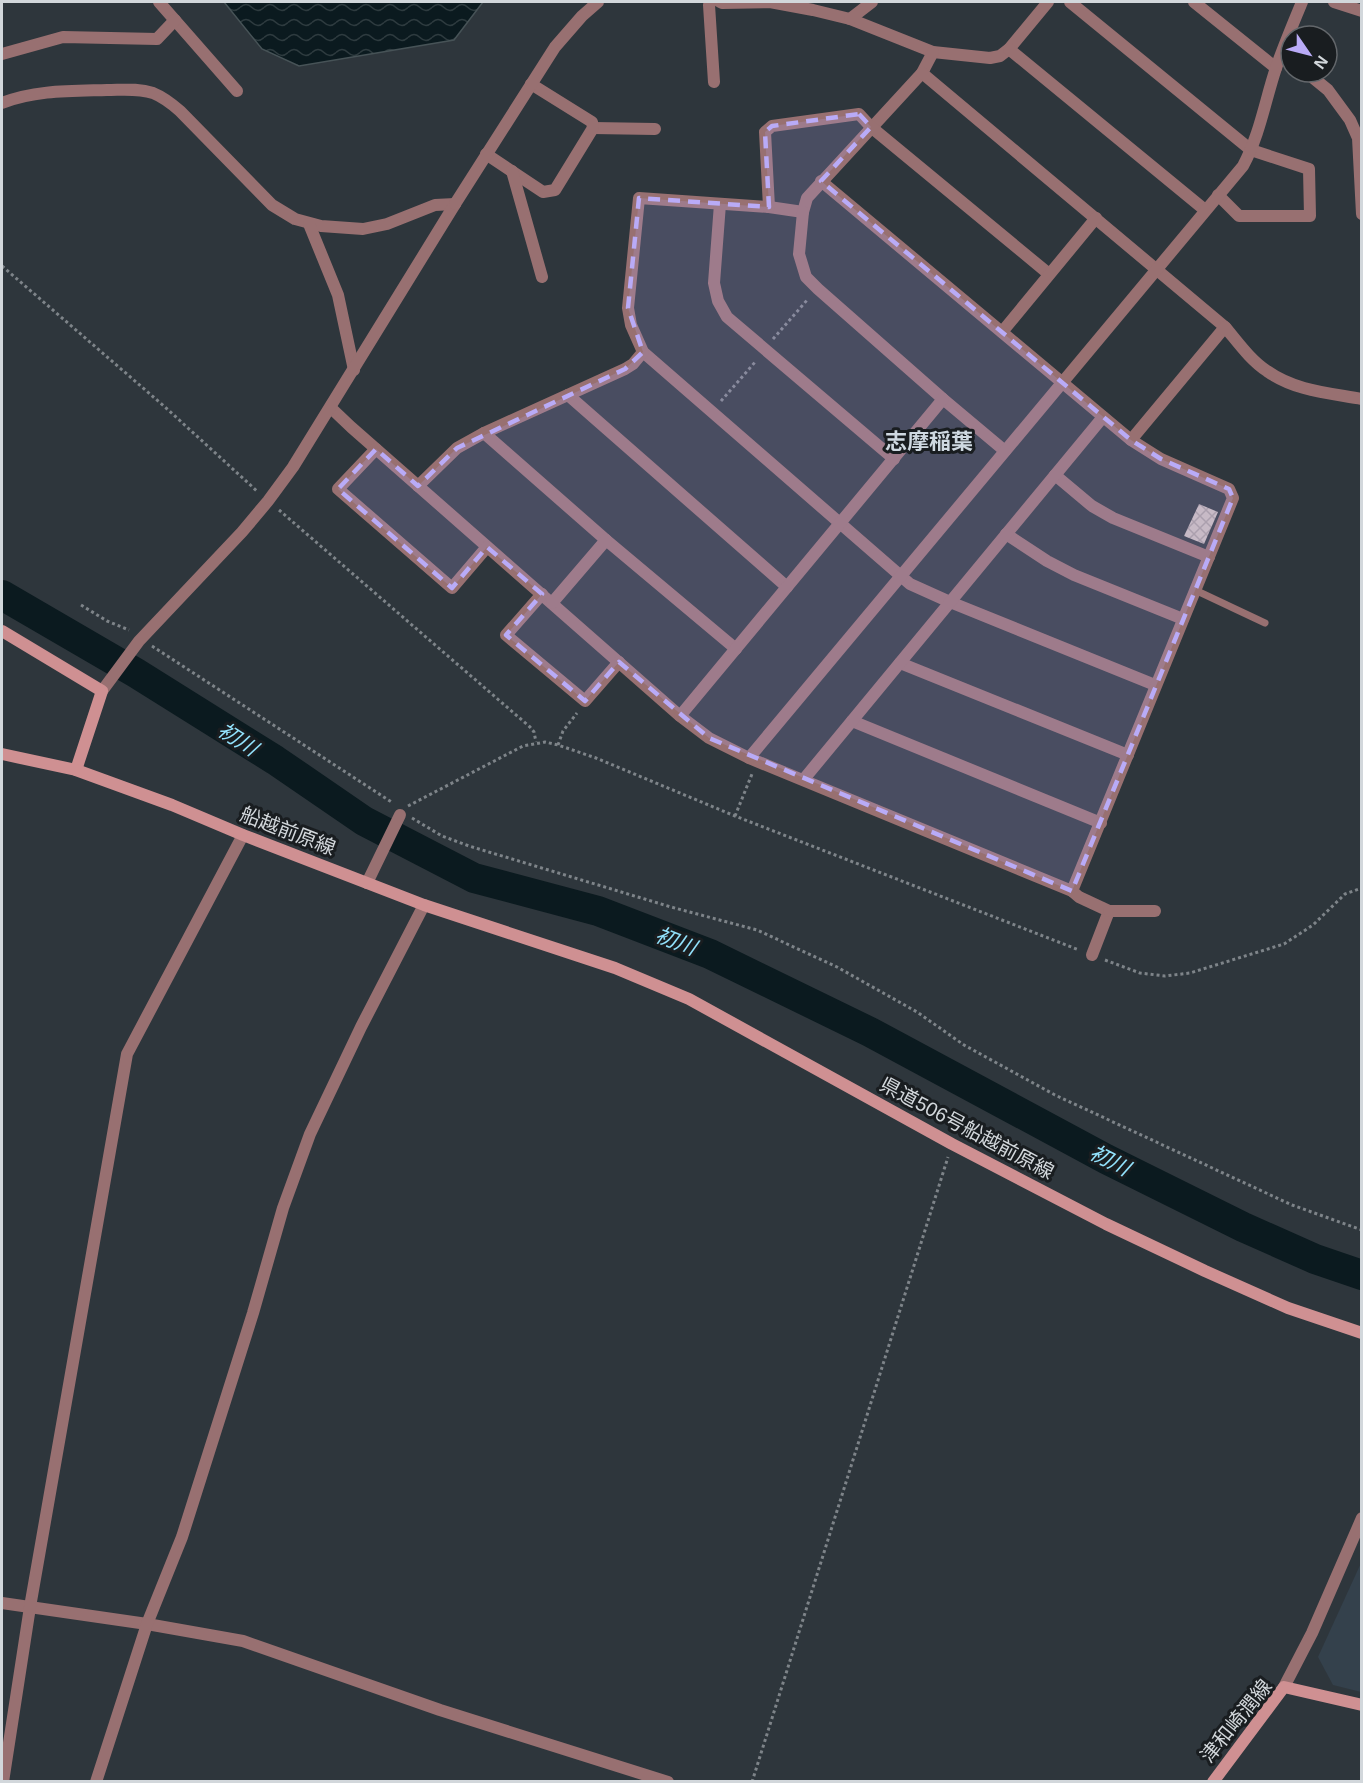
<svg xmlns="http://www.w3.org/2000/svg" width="1363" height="1783" font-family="Arial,'Noto Sans JP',sans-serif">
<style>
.built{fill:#34414c}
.water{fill:url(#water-waves);stroke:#475357;stroke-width:1.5}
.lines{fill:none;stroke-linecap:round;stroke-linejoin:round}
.river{stroke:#0b1a1f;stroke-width:30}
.building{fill:url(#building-cross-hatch)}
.path{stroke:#7e8489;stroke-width:3;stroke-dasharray:3 3;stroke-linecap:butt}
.service{stroke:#987071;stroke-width:7}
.minor{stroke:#987071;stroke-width:12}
.tertiary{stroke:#987071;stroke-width:12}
.secondary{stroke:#cf9092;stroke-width:12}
.marked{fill:#b9abf7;fill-opacity:0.2;stroke:#b9abf7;stroke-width:4.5;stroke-dasharray:12 8;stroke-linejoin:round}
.labels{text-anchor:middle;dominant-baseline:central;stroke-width:6;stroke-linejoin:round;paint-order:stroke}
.street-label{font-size:20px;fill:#d2d7db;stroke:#191d20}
.water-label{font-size:21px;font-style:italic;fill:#92e2fc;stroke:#191d20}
.quarter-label{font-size:22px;font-weight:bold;fill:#cfd9e1;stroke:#191d20}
</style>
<defs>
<pattern id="water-waves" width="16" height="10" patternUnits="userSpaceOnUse" patternTransform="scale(1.5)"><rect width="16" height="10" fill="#0b1a1f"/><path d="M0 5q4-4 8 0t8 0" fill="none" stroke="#2e3b3f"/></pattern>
<pattern id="building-cross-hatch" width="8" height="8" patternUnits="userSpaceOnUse" patternTransform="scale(1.5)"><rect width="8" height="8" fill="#cbbebb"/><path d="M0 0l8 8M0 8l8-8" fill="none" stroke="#a89e9d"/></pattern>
</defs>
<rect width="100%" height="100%" fill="#2e363c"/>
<polygon class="built" points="1361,1563 1361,1692 1333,1685 1318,1657"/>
<polygon class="water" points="224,2 483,2 454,40 299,66 262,49"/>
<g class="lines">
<polyline class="river" points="2,595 136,673 275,760 364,821 474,878 598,911 710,954 870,1032 1106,1159 1243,1227 1315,1259 1362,1275"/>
</g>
<polygon class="building" points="1199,504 1218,512 1204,544 1184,536"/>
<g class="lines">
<g class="path">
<polyline points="2,266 165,407 258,492"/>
<polyline points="773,339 808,299"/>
<polyline points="721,401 756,361"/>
<polyline points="279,510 530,727 534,732 536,742"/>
<polyline points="81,605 107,621 129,630"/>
<polyline points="152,646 393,803"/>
<polyline points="558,745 563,731 577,713"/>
<polyline points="408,806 523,746 545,742 558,745 596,758 735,816 1079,950"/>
<polyline points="735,816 752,774"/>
<polyline points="412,818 442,836 469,846 671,907 757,930 837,967 917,1012 964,1045 1055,1095 1292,1205 1362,1230"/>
<polyline points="1105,960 1140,973 1165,976 1190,973 1284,944 1313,925 1345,894 1362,888"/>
<polyline points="752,1782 948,1157"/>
</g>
<polyline class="service" points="1195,590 1265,623"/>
<g class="minor">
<polyline points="159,2 237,91"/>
<polyline points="711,2 709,5 714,82"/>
<polyline points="720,2 722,3 770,2 813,10 850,19 933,52 990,58 1000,56 1009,49 1048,2"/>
<polyline points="1070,2 1251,150 1309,169 1310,216 1239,216 1218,195"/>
<polyline points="1194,2 1276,68"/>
<polyline points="1334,2 1362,11"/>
<polyline points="850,19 872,2"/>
<polyline points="1009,49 1205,210"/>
<polyline points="933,52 922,73 807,198 803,212 769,207 639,198 628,308 631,325 643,352 910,584 950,602 1155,685"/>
<polyline points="2,54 63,37 157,39 175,20"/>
<polyline points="1306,72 1328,90 1350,120 1358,138 1362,214"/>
<path d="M 922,73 L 1225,327 C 1237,341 1250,360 1267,371 C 1295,391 1329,393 1362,399"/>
<path d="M 2,103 C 35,90 71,91 107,90 C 122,90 138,88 153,93 C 163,97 172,104 180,111 L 272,205 L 295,219 L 321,226 L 363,229 L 387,224 L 435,205 L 455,204"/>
<polyline points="593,128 655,129"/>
<polyline points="486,154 543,192 555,190 593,128 592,122 531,84"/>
<polyline points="512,171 542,277"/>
<polyline points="720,204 714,283 718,301 727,317 894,459"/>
<polyline points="769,207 765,132 772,126 859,114 871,127 1049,274"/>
<polyline points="803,212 799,254 806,277 818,289 943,399 1005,451"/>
<polyline points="309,224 338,295 354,370"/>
<polyline points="1002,332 1096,218"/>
<polyline points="568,395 787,587"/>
<polyline points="331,408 351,427 680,716 709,738 749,758 1072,891 1233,498 1229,489 1161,459 1131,440 821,181"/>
<polyline points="484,433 606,540 736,649"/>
<polyline points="1131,440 1225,327"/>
<polyline points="376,449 338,489 452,588 487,547"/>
<polyline points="1055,475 1092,506 1113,518 1209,557"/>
<polyline points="418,486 457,448 484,433 625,369 633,364 643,352"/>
<polyline points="1006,534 1047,561 1074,575 1183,619"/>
<polyline points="542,594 506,635 585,701 619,662"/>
<polyline points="552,603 606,540"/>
<polyline points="900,663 1128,755"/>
<polyline points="102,691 139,641 242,532 268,501 293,467 455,204"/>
<polyline points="680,716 943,399"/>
<polyline points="852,721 1101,823"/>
<path d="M 749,758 L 1243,166 C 1260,134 1265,101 1276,68 C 1284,45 1293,24 1302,2"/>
<polyline points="804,779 1103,417"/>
<polyline points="367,883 400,815"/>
<polyline points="1072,891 1079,897 1109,911 1092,955"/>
<polyline points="1109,911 1155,911"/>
<polyline points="2,1603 147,1624 243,1641 440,1710 668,1782"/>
<polyline points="3,1782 30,1607 127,1054 243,835"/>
<polyline points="96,1782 147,1624 182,1537 253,1313 283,1208 310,1134 361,1027 424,905"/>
</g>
<g class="tertiary">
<polyline points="455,204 555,47 582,16 598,2"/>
<polyline points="1284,1687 1312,1633 1362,1518"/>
</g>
<g class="secondary">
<polyline points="2,631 102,691 76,770"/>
<polyline points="2,754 76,770 172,805 243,835 424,905 615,968 689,999 952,1144 1106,1224 1205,1271 1288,1308 1362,1333"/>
<polyline points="1213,1782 1284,1687 1362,1705"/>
</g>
</g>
<path class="marked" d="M 859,114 L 871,127 L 821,181 L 1131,440 L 1161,459 L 1229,489 L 1233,498 L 1072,891 L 709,738 L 619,662 L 585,701 L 506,635 L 542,594 L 487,547 L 452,588 L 338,489 L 376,449 L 418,486 L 457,448 L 625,369 L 643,352 L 628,308 L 639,198 L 769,207 L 765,132 L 772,126 Z"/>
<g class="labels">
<g class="street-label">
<text transform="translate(288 831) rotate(21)">船越前原線</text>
<text transform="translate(967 1128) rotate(28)">県道506号船越前原線</text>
<text transform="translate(1236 1721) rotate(-51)">津和崎潤線</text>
</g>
<g class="water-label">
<text transform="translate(238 739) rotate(33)">初川</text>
<text transform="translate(676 941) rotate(21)">初川</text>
<text transform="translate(1110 1160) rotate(27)">初川</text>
</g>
<g class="quarter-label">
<text x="929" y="441">志摩稲葉</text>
</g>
</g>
<rect width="1363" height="1783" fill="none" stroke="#d2d7db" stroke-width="6"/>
<g transform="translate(1309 54) rotate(125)"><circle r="28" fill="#191d20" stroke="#63676b" stroke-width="1.5"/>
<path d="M0-4.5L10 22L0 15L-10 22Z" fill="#b9abf7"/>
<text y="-9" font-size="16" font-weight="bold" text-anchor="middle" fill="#d2d7db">N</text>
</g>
</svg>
